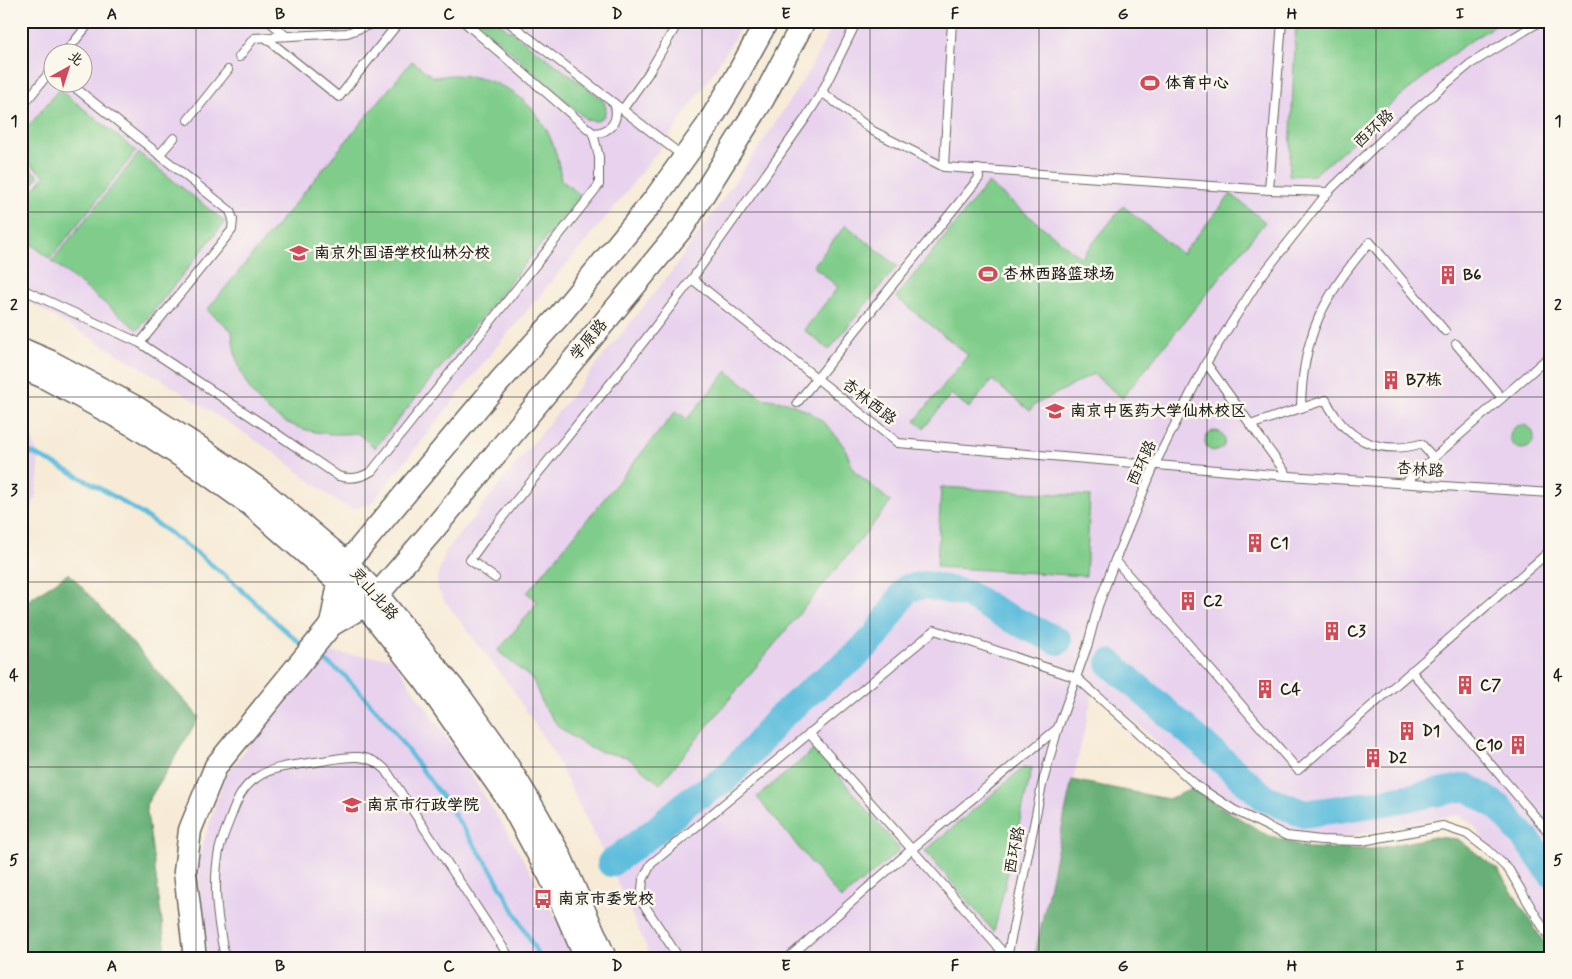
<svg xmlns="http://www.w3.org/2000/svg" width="1572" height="979" font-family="Mynerve,'LXGW WenKai TC',sans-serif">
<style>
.built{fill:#e8d2ee;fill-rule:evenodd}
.green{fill:#80cd8b;stroke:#4e7454}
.forest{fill:#68b077;stroke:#42664a}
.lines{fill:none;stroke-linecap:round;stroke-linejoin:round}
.stream{stroke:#5fbedd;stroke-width:4.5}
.river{stroke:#5fbedd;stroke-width:28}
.lane-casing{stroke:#69645d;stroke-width:10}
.secondary-casing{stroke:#69645d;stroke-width:25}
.lane{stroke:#fff;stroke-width:8}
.secondary{stroke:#fff;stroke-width:22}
.grid{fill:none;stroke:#1c1c1c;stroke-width:1;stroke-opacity:0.55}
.labels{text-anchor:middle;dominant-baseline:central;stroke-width:5;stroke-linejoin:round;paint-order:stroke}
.poi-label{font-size:16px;font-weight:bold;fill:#1c1c1c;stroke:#fbf7ec;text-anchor:start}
.street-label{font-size:16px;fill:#1c1c1c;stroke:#fbf7ec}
.neatline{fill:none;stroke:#1c1c1c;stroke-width:2}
.grid-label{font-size:16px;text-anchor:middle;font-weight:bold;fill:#1c1c1c}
</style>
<rect width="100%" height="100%" fill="#fbf7ec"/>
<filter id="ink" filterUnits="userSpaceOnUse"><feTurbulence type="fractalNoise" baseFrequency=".02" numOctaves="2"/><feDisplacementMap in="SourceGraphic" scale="10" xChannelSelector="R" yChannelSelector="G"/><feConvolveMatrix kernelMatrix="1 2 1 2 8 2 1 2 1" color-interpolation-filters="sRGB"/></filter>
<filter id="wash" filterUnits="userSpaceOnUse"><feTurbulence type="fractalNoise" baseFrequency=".0096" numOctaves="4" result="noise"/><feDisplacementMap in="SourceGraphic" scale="20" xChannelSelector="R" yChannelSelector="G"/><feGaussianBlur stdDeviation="1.12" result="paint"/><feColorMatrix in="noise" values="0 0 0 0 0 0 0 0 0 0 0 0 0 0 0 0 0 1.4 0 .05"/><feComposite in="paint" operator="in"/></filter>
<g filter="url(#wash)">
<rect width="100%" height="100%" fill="#f7ebd7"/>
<g class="built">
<path d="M 21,21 L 745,21 L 713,73 L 672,133 L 613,209 L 499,344 L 371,504 L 353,509 L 335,500 L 273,452 L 156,376 L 21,297 ZM 52,52 L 82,52 L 82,82 L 52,82 Z"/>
<polygon points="835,21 1551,21 1551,931 1474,826 1461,816 1455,815 1349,836 1312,840 1289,838 1215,795 1098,688 1093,692 1036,945 1036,958 651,958 616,879 554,754 511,687 444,600 438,589 437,578 446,551 672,271 764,140 807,74"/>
<polygon points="21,417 30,431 37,453 39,469 36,494 31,511 21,531"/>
<polygon points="332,653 392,658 455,750 507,832 549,903 575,958 209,958 201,914 198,860 224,778 264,725 301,683"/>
</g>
<g class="green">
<polygon points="476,21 497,21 603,100 606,108 604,116 597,121 587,120"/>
<polygon points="1296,21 1502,21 1464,45 1392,103 1354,141 1314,175 1289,176"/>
<path d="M 412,61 C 417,64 429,75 434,77 C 438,78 445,75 450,75 C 460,75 470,76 480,78 C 530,91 556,131 561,180 L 581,195 L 375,448 L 357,433 C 286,441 237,402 232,331 L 207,310 Z"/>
<polygon points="59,89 136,151 50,259 21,236 21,205 45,176 21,157 21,136"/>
<polygon points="139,153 225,222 138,330 52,261"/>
<polygon points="21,162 39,176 21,199"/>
<polygon points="988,183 1081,258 1123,206 1182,254 1231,194 1265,222 1122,398 1093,374 1033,406 1030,411 992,380 969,408 951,394 924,428 915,421 968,355 896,297"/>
<polygon points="846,225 897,266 829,350 804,330 838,287 813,266"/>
<polygon points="727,371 762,398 787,402 810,412 821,420 830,428 845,448 854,471 891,502 660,784 627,757 602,752 590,748 568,734 558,726 543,705 533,680 498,651 538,602 527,593 676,411 687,419"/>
<circle cx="1522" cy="437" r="12"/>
<circle cx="1215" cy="441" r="10"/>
<polygon points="941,487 1090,496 1086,576 937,567"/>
<polygon points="816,748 900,850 841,899 757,797"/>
<polygon points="1023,768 1032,768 994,932 925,851"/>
</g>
<g class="forest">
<polygon points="69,573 199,717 146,805 167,958 21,958 21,605"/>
<polygon points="1072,780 1168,799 1192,789 1265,834 1308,848 1374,849 1434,837 1458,839 1499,871 1551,954 1551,958 1036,958 1036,950"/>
</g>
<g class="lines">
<g class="stream">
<path d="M 21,448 C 95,481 166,526 228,578 C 254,600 278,626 305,647"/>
<polyline points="316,654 344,675 382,716 443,798 492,871 540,958"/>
</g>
<g class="river">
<polyline points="1110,663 1265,798 1304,814 1374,804 1467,787 1500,808 1530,844 1551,873"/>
<polyline points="611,863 655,831 689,801 725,779 755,747 778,719 814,688 852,659 876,636 907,588 926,585 967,594 1005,616 1058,641"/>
</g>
</g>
</g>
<g filter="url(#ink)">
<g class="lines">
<g class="lane-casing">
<g id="lane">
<polyline points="269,21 286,36"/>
<path d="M 463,21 L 593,133 C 611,133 620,120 614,103"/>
<polyline points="507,21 684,157"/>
<polyline points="266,38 339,97 400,21"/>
<polyline points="66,52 91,21"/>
<polyline points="239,57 254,38 347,33 380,21"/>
<polyline points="68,82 230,211 233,219 232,230 140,343"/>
<polyline points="822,92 873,131 944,167 1269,190 1328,192"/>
<polyline points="21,108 52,69"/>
<polyline points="623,109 648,74 679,21"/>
<polyline points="188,120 228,70"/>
<polyline points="159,155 174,138"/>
<polyline points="944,167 952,21"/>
<polyline points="1269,190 1282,21"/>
<polyline points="692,279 898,443 1288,476 1551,493"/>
<path d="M 21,287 L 26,291 L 140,343 L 267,427 L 338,476 C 351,480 361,478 372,471 L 599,185 L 599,157 L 593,133"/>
<polyline points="1456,344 1502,398"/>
<polyline points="1206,363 1288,476"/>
<polyline points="797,403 979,178 978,169"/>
<polyline points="1250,425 1301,408"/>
<path d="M 1434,458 L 1421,444 C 1378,455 1345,440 1326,400 L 1301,408 C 1302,336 1324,295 1370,242 L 1445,331"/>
<polyline points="1405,483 1551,355"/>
<polyline points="1115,560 1298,770 1551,550"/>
<polyline points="495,578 470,560 489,534 631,358 692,279 805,119 822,92 857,21"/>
<polyline points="1411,671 1551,835"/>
<polyline points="809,733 1007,957"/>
<path d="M 225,958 C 218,923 212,887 219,851 C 221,841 226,829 230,819 C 236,803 241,788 256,778 C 274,765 301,765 322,761 C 346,757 367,751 386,770 L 510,958"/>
<polyline points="679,958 641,900 643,880 651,864 935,630 1077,678 1138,732 1197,786 1234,810 1287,836 1321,840 1362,841 1443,826 1467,834 1488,850 1509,870 1551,941"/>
<polyline points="788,958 912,849 1058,728"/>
<polyline points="1007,958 1042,785 1058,728 1088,644 1098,606 1115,560 1154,466 1206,363 1260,278 1328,192 1395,127 1470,64 1541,21"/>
</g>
</g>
<g class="secondary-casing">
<g id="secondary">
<polyline points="21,349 49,361 137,408 200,448 262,491 347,563 377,595 461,698 494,744 525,794 559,854 605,958"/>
<polyline points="21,367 44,377 135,426 198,467 251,505 365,605 426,682 510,802 550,876 586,958"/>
<polyline points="331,625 339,583 347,563 500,381 559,316 654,200 707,126 734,81 767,21"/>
<polyline points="195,958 185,872 190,830 216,766 331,625 365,605 377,595 433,530 683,227 763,99 804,21"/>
</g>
</g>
<use href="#lane" class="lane"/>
<use href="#secondary" class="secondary"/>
</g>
</g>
<path class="grid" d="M 196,21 L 196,958M 365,21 L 365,958M 533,21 L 533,958M 702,21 L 702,958M 870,21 L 870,958M 1039,21 L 1039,958M 1207,21 L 1207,958M 1376,21 L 1376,958M 21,212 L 1551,212M 21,397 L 1551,397M 21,582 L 1551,582M 21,767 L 1551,767"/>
<defs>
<g id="stadium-bare" transform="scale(1.5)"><path d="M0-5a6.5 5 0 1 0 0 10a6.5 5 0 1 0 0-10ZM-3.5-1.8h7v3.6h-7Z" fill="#d1495b" stroke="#fbf7ec" stroke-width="2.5" paint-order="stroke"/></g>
<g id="school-bare" transform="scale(1.5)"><path d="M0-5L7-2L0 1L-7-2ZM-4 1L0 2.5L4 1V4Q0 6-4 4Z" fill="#d1495b" stroke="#fbf7ec" stroke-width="2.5" paint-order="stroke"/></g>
<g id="building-bare" transform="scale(1.5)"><path d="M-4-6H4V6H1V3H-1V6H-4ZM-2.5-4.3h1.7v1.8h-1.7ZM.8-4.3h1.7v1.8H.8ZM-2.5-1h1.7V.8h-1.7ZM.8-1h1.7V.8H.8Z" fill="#d1495b" stroke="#fbf7ec" stroke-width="2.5" paint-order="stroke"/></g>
<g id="university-bare" transform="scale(1.5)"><path d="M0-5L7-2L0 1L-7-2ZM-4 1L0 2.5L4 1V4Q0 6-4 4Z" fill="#d1495b" stroke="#fbf7ec" stroke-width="2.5" paint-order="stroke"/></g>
<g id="bus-bare" transform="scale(1.5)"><path d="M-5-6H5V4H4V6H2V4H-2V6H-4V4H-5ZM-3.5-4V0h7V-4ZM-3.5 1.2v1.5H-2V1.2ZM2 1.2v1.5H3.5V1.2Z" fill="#d1495b" stroke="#fbf7ec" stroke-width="2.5" paint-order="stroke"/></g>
</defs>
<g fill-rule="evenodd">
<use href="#stadium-bare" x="1150" y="83"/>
<use href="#school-bare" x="299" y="253"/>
<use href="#stadium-bare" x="988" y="274"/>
<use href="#building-bare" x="1448" y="275"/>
<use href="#building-bare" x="1391" y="380"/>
<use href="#university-bare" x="1055" y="411"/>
<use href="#building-bare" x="1255" y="543"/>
<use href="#building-bare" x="1188" y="601"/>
<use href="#building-bare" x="1332" y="631"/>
<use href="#building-bare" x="1465" y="685"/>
<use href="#building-bare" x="1265" y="689"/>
<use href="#building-bare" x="1407" y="731"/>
<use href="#building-bare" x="1518" y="745"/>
<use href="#building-bare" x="1373" y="758"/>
<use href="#school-bare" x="352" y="805"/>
<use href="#bus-bare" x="543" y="899"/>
</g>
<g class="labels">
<g class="poi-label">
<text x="1165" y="83">体育中心</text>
<text x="314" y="253">南京外国语学校仙林分校</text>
<text x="1003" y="274">杏林西路篮球场</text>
<text x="1463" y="275">B6</text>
<text x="1406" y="380">B7栋</text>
<text x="1070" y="411">南京中医药大学仙林校区</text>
<text x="1270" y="543">C1</text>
<text x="1203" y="601">C2</text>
<text x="1347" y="631">C3</text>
<text x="1480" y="685">C7</text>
<text x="1280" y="689">C4</text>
<text x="1422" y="731">D1</text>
<text x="1503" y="745" text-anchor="end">C10</text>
<text x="1388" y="758">D2</text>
<text x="367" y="805">南京市行政学院</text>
<text x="558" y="899">南京市委党校</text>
</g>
<g class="street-label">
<text transform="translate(1374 129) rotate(-43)">西环路</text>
<text transform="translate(589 340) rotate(-50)">学原路</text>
<text transform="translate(869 402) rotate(38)">杏林西路</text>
<text transform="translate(1142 463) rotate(-65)">西环路</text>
<text transform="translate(1420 470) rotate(4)">杏林路</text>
<text transform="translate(374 594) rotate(49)">灵山北路</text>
<text transform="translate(1015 850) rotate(-79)">西环路</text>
</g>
</g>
<rect width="1572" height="979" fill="none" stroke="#fbf7ec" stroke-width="55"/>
<g transform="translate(68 68) rotate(39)"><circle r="24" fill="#fbf7ec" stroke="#a29f99"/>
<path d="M0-4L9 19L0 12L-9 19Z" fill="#d1495b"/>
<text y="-8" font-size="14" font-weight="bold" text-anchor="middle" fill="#1c1c1c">北</text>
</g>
<rect x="28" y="28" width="1516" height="924" class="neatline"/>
<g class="grid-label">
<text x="112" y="19">A</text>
<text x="280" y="19">B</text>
<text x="449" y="19">C</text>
<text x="617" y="19">D</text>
<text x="786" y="19">E</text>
<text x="955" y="19">F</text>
<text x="1123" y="19">G</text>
<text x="1292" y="19">H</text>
<text x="1460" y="19">I</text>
<text x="14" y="126">1</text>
<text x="1558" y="126">1</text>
<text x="14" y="310">2</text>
<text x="1558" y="310">2</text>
<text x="14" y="495">3</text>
<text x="1558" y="495">3</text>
<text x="14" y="680">4</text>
<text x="1558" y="680">4</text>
<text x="14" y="865">5</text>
<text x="1558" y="865">5</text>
<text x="112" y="971">A</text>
<text x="280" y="971">B</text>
<text x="449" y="971">C</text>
<text x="617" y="971">D</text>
<text x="786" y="971">E</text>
<text x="955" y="971">F</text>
<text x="1123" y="971">G</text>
<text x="1292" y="971">H</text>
<text x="1460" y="971">I</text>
</g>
</svg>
